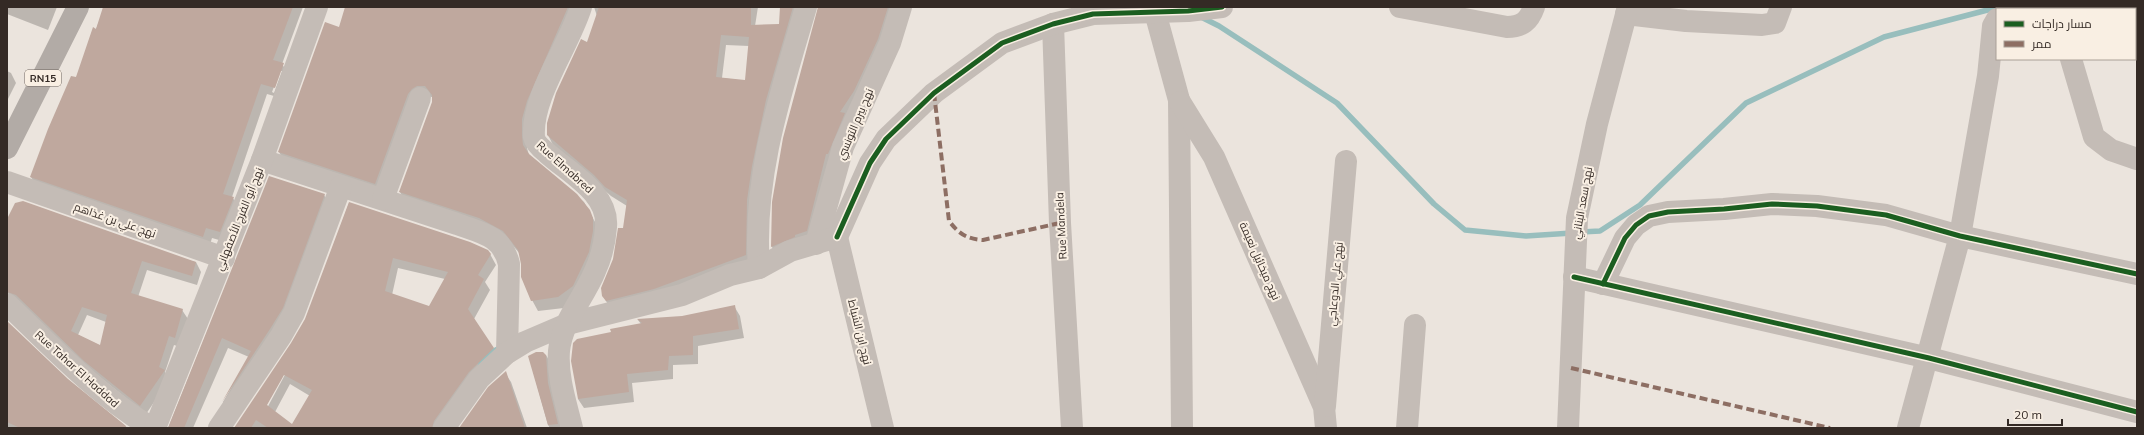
<svg xmlns="http://www.w3.org/2000/svg" width="2144" height="435" font-family="Mulish,Cairo,sans-serif">
<style>
.shadow{fill:#0003;fill-rule:evenodd}
.lines{fill:none;stroke-linecap:round;stroke-linejoin:round}
.stream{stroke:#98bebd;stroke-width:5.5}
.building{fill:#bfa89e;fill-rule:evenodd}
.minor{stroke:#c4bcb6;stroke-width:22}
.major{stroke:#b2aba6;stroke-width:22}
.quiet{stroke:#8d6e63;stroke-width:4;stroke-dasharray:8 4;stroke-linecap:butt}
.cycleway-casing{stroke:#f9efe3;stroke-width:8}
.cycleway{stroke:#1b5e20;stroke-width:5}
.labels{text-anchor:middle;dominant-baseline:central;stroke-width:4;stroke-linejoin:round;paint-order:stroke}
.shield{fill:#f9efe3;stroke:#6f655e;stroke-width:1}
.shield-label{font-size:10px;font-weight:bold;fill:#342a25}
.street-label{font-size:11px;fill:#342a25;stroke:#f9efe3}
</style>
<rect width="100%" height="100%" fill="#ebe4dd"/>
<g class="shadow">
<polygon points="7,7 57,7 48,30 7,14"/>
<path d="M 105,7 L 303,7 L 282,64 L 289,75 L 281,98 L 267,94 L 232,197 L 240,208 L 226,242 L 212,238 L 209,248 L 37,187 L 31,177 L 76,78 ZM 280,71 L 282,71 L 274,93 L 272,92 Z"/>
<polygon points="346,7 572,7 527,148 529,155 584,202 599,229 598,247 564,308 538,311 532,300 520,254 510,242 406,203 400,192 433,103 432,97 424,96 381,194 285,163 279,152 340,28"/>
<path d="M 594,7 L 758,7 L 755,26 L 780,25 L 781,7 L 804,7 L 751,265 L 609,306 L 603,296 L 624,229 L 627,206 L 611,196 L 553,145 L 548,135 L 588,43 L 597,16 ZM 726,45 L 749,46 L 746,81 L 722,78 Z"/>
<polygon points="819,7 900,7 812,240 777,256 772,247 773,202"/>
<polygon points="7,71 11,73 16,83 7,101"/>
<polygon points="270,177 324,195 330,205 288,318 228,411 223,402 249,357 228,348 193,428 168,428"/>
<path d="M 349,203 L 490,254 L 496,265 L 485,282 L 490,290 L 474,319 L 499,358 L 440,428 L 235,428 L 292,344 L 307,318 ZM 398,268 L 445,279 L 430,307 L 392,295 ZM 286,370 L 287,371 L 266,410 L 264,409 ZM 290,384 L 310,396 L 292,425 L 275,412 Z"/>
<path d="M 7,223 L 196,262 L 201,272 L 197,285 L 147,270 L 138,297 L 182,310 L 188,319 L 180,347 L 174,345 L 165,372 L 169,380 L 146,414 L 91,370 L 7,292 ZM 87,315 L 106,322 L 101,346 L 78,335 Z"/>
<polygon points="734,306 740,316 744,338 698,346 698,364 673,365 673,379 632,383 634,402 584,408 578,399 612,333 641,324 638,320 682,317"/>
<polygon points="7,323 67,380 105,412 128,428 7,428"/>
<polygon points="546,355 551,364 561,428 550,428 548,425 529,356"/>
<polygon points="505,373 511,382 527,428 461,428"/>
</g>
<g class="lines">
<g class="stream">
<polyline points="1201,17 1219,26 1337,103 1434,204 1465,230 1526,236 1572,233"/>
<polyline points="1581,232 1600,231 1640,205 1746,103 1884,37 1999,7"/>
<polyline points="481,364 488,354 498,349"/>
</g>
</g>
<g class="building">
<polygon points="103,7 293,7 273,60 284,63 275,88 261,84 223,194 234,197 220,232 206,228 203,237 30,177 48,129 71,76 76,77 93,27 96,29"/>
<polygon points="345,7 568,7 527,101 522,119 522,136 523,145 529,154 577,194 590,210 593,218 593,231 589,252 573,286 558,297 531,301 521,277 521,264 518,250 503,231 479,218 399,192 432,102 432,95 425,86 417,86 412,89 408,94 375,184 278,152 325,22 339,27"/>
<path d="M 599,7 L 751,7 L 751,25 L 779,24 L 780,7 L 793,7 L 766,100 L 752,166 L 747,200 L 746,255 L 654,289 L 606,301 L 602,296 L 601,288 L 613,259 L 618,228 L 623,228 L 627,200 L 605,187 L 594,175 L 547,135 L 547,123 L 556,93 L 581,39 L 587,42 ZM 721,35 L 749,37 L 745,80 L 716,77 Z"/>
<polygon points="818,7 888,7 878,39 854,91 840,112 845,113 828,154 826,154 807,231 795,235 795,237 771,247 772,202 783,138"/>
<polygon points="269,176 325,194 283,308 270,329 222,402 251,351 222,338 184,428 168,428"/>
<path d="M 23,201 L 196,262 L 192,276 L 142,261 L 131,293 L 183,309 L 175,338 L 169,336 L 159,367 L 165,370 L 140,406 L 84,361 L 16,295 L 7,292 L 7,219 L 15,203 ZM 82,307 L 107,315 L 100,345 L 71,331 Z"/>
<path d="M 349,202 L 470,242 L 488,250 L 491,254 L 478,275 L 484,279 L 468,309 L 494,348 L 469,372 L 434,421 L 432,428 L 268,428 L 256,420 L 251,428 L 234,428 L 291,343 L 305,319 ZM 393,258 L 448,272 L 429,306 L 385,291 ZM 284,375 L 312,390 L 292,424 L 267,405 Z"/>
<polygon points="735,305 739,329 693,336 693,355 669,356 668,370 627,374 629,392 578,399 571,361 573,343 577,339 611,332 610,329 642,323 637,319 682,316"/>
<polygon points="7,321 68,379 126,426 125,428 20,428 7,422"/>
<polygon points="536,352 543,352 546,355 548,383 558,424 548,425 528,356"/>
<polygon points="506,371 525,428 459,428 488,387"/>
</g>
<g class="lines">
<g class="minor">
<path d="M 1400,7 L 1507,27 C 1522,27 1529,21 1534,7"/>
<polyline points="2029,9 2040,7"/>
<polyline points="1155,12 1179,100 1182,428"/>
<polyline points="1626,14 1686,21 1762,25 1775,23 1781,7"/>
<polyline points="1053,24 1060,223 1072,428"/>
<polyline points="2071,59 2094,137 2111,150 2137,159"/>
<polyline points="1180,102 1214,157 1324,407 1326,428"/>
<path d="M 262,160 L 457,224 C 481,233 502,235 509,264 L 507,353"/>
<polyline points="7,182 224,258"/>
<polyline points="383,199 420,98"/>
<polyline points="837,237 870,163 886,139 934,93 1002,43 1053,24 1093,14 1188,11 1222,7"/>
<polyline points="837,237 883,428"/>
<polyline points="816,244 843,147 890,43 901,7"/>
<path d="M 759,268 C 752,178 781,92 806,7"/>
<polyline points="1574,277 1929,358 2137,412"/>
<polyline points="1603,284 1625,238 1636,225 1649,216 1668,212 1724,209 1772,204 1817,206 1886,215 1960,236 2137,274"/>
<path d="M 7,304 C 53,348 97,395 152,428"/>
<polyline points="1325,406 1346,161"/>
<polyline points="155,428 262,160 317,7"/>
<polyline points="219,428 281,336 294,313 341,186"/>
<polyline points="444,428 479,379 507,353 525,342 567,324 682,295 730,275 759,268 790,251 837,237"/>
<path d="M 572,428 C 566,403 557,377 559,351 C 562,321 584,298 595,271 C 601,258 605,241 606,227 C 609,193 569,173 547,153 C 542,149 535,143 534,137 C 531,97 569,46 581,7"/>
<polyline points="1407,428 1415,325"/>
<polyline points="1568,428 1577,218 1597,124 1628,7"/>
<polyline points="1908,428 1960,236 1988,76 1993,26 1997,19"/>
</g>
<polyline class="major" points="7,148 78,7"/>
<g class="quiet">
<path d="M 934,93 L 949,221 C 959,234 967,239 983,240 L 1060,223"/>
<polyline points="1571,368 1830,428"/>
</g>
<g class="cycleway-casing">
<g id="cycleway">
<polyline points="837,237 870,163 886,139 934,93 1002,43 1053,24 1093,14 1188,11 1222,7"/>
<polyline points="1574,277 1929,358 2137,412"/>
<polyline points="1603,284 1625,238 1636,225 1649,216 1668,212 1724,209 1772,204 1817,206 1886,215 1960,236 2137,274"/>
</g>
</g>
<use href="#cycleway" class="cycleway"/>
</g>
<g class="labels">
<rect class="shield" x="25" y="70" width="36" height="16" rx="3"/>
<g class="shield-label">
<text x="43" y="78">RN15</text>
</g>
<g class="street-label">
<text transform="translate(855 124) rotate(-67)">نهج بيرم التونسي</text>
<text transform="translate(565 167) rotate(42)">Rue Elmabred</text>
<text transform="translate(1582 203) rotate(-80)">نهج سعد البناني</text>
<text transform="translate(239 219) rotate(-68)">نهج أبو الفرج الأصفهاني</text>
<text transform="translate(115 220) rotate(19)">نهج علي بن غذاهم</text>
<text transform="translate(1061 226) rotate(-93)">Rue Mandela</text>
<text transform="translate(1260 261) rotate(66)">نهج ميخائيل نعيمة</text>
<text transform="translate(1335 284) rotate(-85)">نهج علي الدوعاجي</text>
<text transform="translate(860 332) rotate(76)">نهج ابن الشباط</text>
<text transform="translate(77 369) rotate(42)">Rue Tahar El Haddad</text>
</g>
</g>
<rect width="2144" height="435" fill="none" stroke="#342a25" stroke-width="16"/>
<rect x="1996" y="8" width="140" height="52" fill="#f9efe3" stroke="#aaa097"/>
<rect x="2004" y="21" width="20" height="6" fill="#1b5e20" stroke="#aaa097"/>
<text x="2032" y="28" font-size="12" fill="#342a25">مسار دراجات</text>
<rect x="2004" y="41" width="20" height="6" fill="#8d6e63" stroke="#aaa097"/>
<text x="2032" y="48" font-size="12" fill="#342a25">ممر</text>
<path d="M2008 419v6h54v-6" fill="none" stroke="#342a25" stroke-width="2"/>
<text x="2014" y="419" font-size="12" fill="#342a25" stroke="#f9efe3" stroke-width="3" paint-order="stroke">20 m</text>
</svg>
